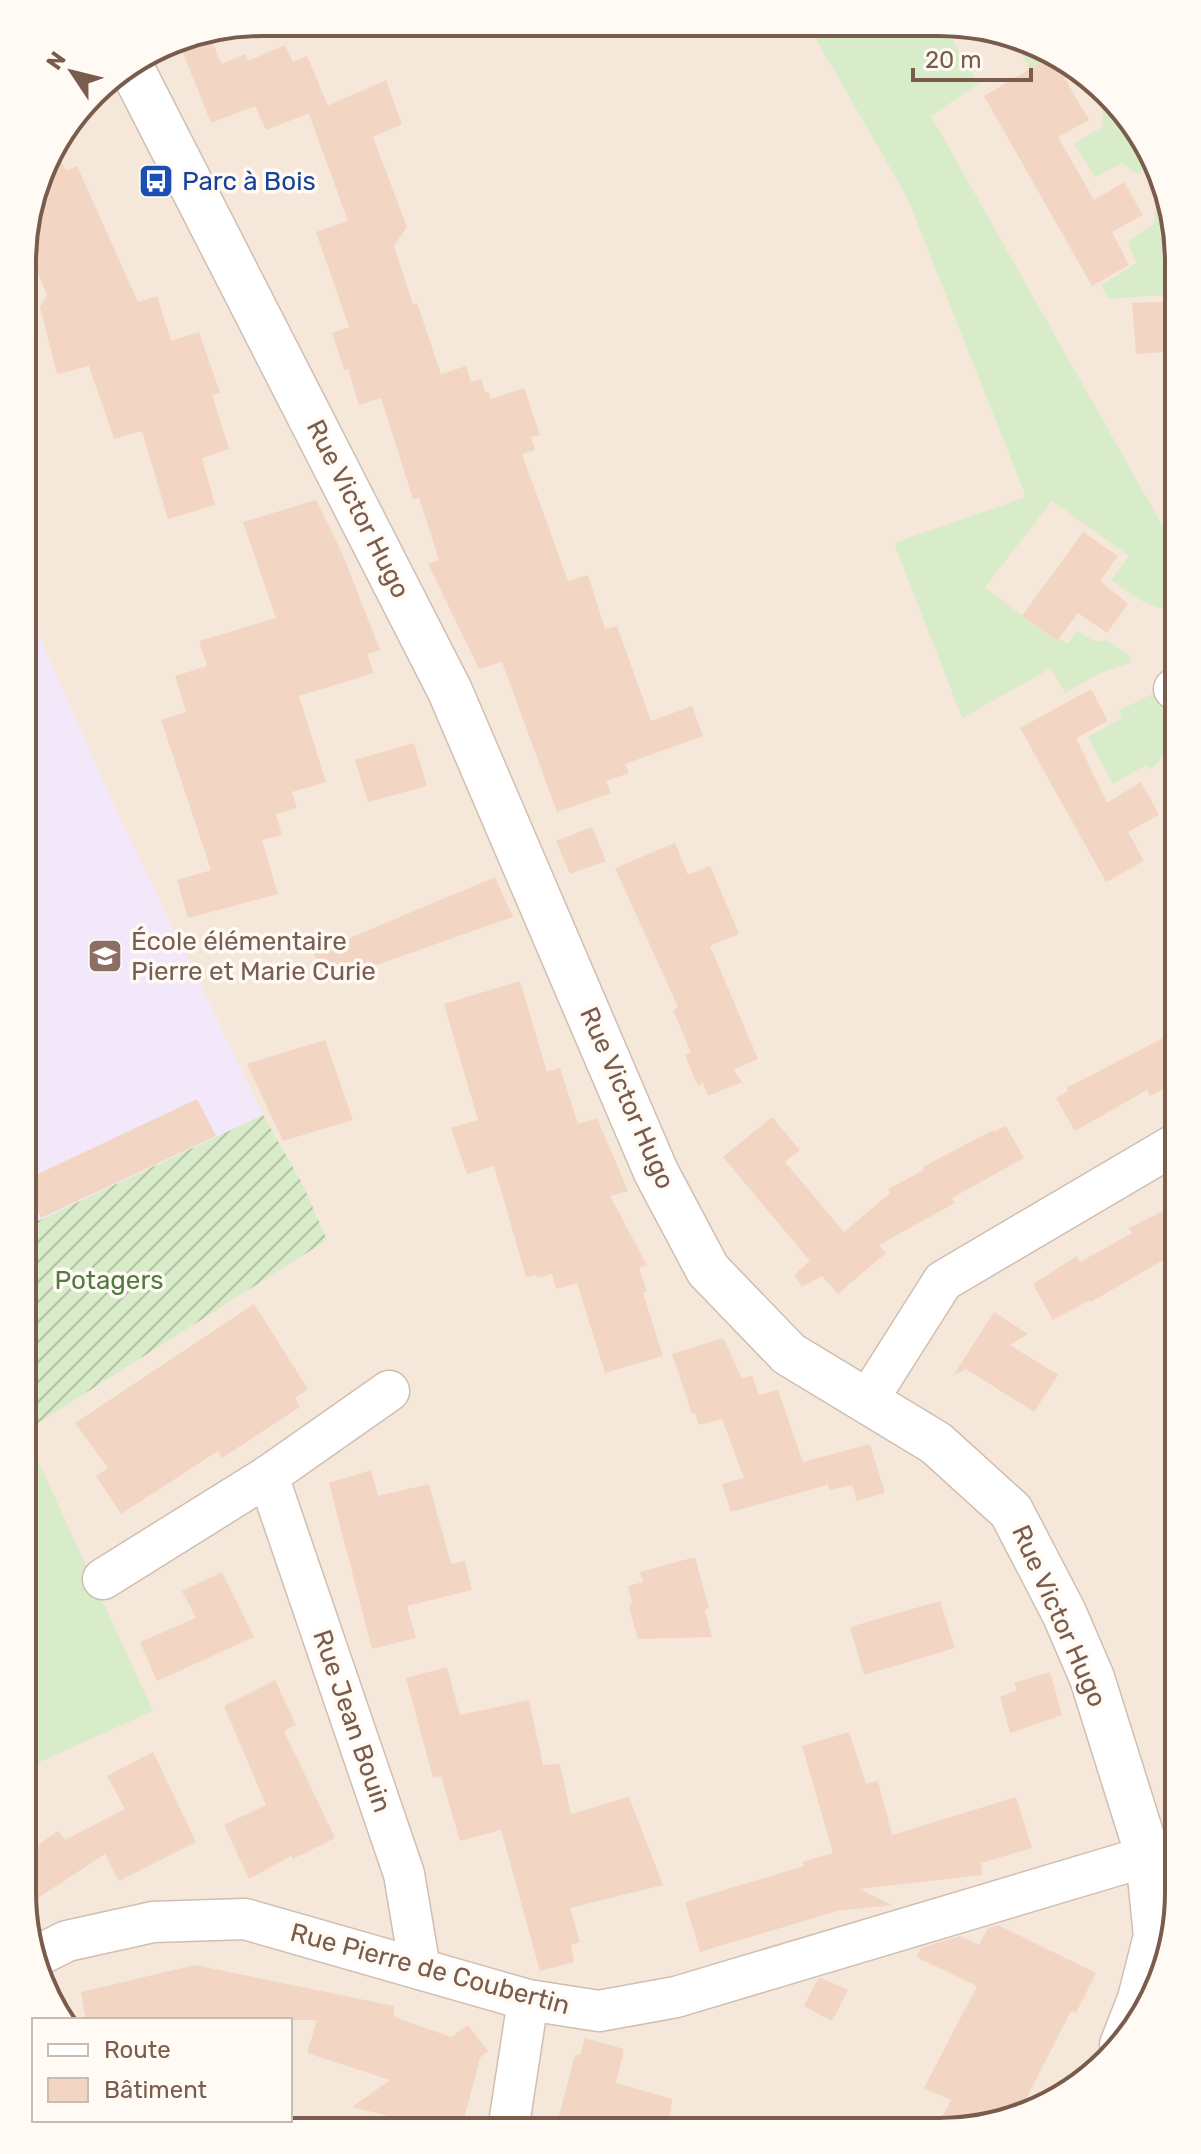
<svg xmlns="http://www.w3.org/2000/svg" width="1201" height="2154" font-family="Rubik,sans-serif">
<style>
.residential{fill:#f5e8da}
.education{fill:#f3e8fa}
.grass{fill:#d8ecc9}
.garden{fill:url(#garden-furrows)}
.building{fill:#f3d5c3}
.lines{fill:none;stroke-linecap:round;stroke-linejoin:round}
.minor-casing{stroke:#d1beb0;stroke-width:43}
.tertiary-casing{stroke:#d1beb0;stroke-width:47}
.minor{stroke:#fff;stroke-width:40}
.tertiary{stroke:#fff;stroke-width:44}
.labels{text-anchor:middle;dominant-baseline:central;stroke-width:7;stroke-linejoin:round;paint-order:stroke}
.transit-label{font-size:26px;fill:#164399;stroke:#fffaf3;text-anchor:start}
.street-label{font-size:26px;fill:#7a5c4d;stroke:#fffaf3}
.education-label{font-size:26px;fill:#785e54;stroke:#fffaf3;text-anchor:start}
.park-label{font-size:26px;fill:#537a41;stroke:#fffaf3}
.rim{fill:none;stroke:#7a5c4d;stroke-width:4}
</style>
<defs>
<pattern id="garden-furrows" width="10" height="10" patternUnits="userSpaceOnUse" patternTransform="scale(2)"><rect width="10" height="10" fill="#d8ecc9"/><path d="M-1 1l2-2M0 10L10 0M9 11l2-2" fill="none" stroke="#b4c2a5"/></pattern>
</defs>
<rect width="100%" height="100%" fill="#fdf6ec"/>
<polygon class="residential" points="262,22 986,27 1097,81 1166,184 1179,262 1178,1908 1161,1984 1129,2039 1073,2091 1017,2119 939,2132 230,2130 193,2120 290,2120 290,2020 69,2020 35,1970 22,1892 24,231 47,155 103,82 170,40"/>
<polygon class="education" points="24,601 110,797 263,1115 33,1223 23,1202"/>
<g class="grass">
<path d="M 808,25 L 901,26 L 902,35 L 951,37 L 978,84 L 931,116 L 1179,555 L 1179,611 C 1151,610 1133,596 1111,580 L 1129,556 L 1052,501 L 985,587 L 1057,642 L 1060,639 L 1068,644 L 1077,630 C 1086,637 1096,645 1107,640 L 1130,656 L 1132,662 L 1102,672 L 1065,693 L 1051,668 L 962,718 L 894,543 L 1026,497 L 908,199 Z"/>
<polygon points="1014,40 1066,66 1037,82"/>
<polygon points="1112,103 1152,164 1137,174 1123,163 1095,177 1074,144 1103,126 1102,109"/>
<polygon points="1168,198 1179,262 1179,294 1108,299 1101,285 1137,263 1127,242 1154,224 1156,206"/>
<path d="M 1158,691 C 1175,721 1179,744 1151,769 L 1146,765 L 1113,784 L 1088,737 L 1122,718 L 1118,711 Z"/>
<polygon points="23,1428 153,1711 22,1770"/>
</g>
<polygon class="garden" points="263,1115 303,1185 327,1240 24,1432 23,1228"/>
<g class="building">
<polygon points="212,42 222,64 245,54 248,61 285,45 293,62 307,56 328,106 266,130 255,106 211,123 183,53"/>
<polygon points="1049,58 1054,60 1089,120 1058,137 1094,200 1124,182 1143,215 1112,232 1129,265 1092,286 984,96"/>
<polygon points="386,80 402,124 373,137 407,227 394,246 413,304 417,303 441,374 466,366 471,382 481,379 486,393 489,392 491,399 524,388 540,435 531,437 535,450 522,454 568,581 588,575 605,629 617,626 651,721 692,706 703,736 625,764 629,773 606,781 611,793 557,812 502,662 479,669 428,564 439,560 419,498 413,499 381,398 359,405 348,369 344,370 332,333 349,327 316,232 348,221 309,114"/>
<polygon points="54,146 66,171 77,166 138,302 157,296 171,341 199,332 220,393 212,395 229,449 202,458 215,505 168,519 142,431 114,439 89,366 57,374 40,307 47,294 24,242 24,231 47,155"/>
<polygon points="1175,301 1179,351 1136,354 1132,303"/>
<polygon points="316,500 342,553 380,650 367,654 374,673 299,696 326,782 292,792 297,808 276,814 282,835 262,840 278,894 188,918 177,880 211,870 161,720 186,712 175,676 207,666 199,641 276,618 243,522"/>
<polygon points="1083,532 1118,556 1100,581 1128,604 1107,633 1078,613 1057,641 1022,616"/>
<polygon points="1091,689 1108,721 1076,738 1107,803 1141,782 1159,815 1128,832 1144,861 1106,882 1020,728"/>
<polygon points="414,743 427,786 368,802 355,760"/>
<polygon points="592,827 606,861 570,874 556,841"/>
<polygon points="675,843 688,875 710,866 739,934 710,946 758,1059 733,1070 742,1082 708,1096 703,1083 698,1086 685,1055 691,1053 673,1010 678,1007 615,868"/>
<polygon points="495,877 513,917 325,983 314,953"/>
<polygon points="520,981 547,1072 560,1068 578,1124 597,1118 628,1191 610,1196 647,1265 639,1268 647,1292 643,1293 663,1356 605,1373 577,1283 556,1289 552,1274 537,1278 536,1275 526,1277 494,1166 467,1174 451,1128 478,1120 444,1004"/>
<polygon points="1179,1030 1179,1080 1150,1096 1147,1090 1075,1131 1056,1098 1068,1091 1066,1088"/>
<polygon points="325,1040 353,1120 283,1141 247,1064"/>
<polygon points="197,1099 216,1136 41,1218 23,1181"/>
<polygon points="772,1117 800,1150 785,1162 844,1232 890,1193 888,1189 924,1170 923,1167 993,1130 994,1132 1006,1126 1024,1158 952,1198 955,1203 879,1245 886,1253 838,1294 822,1276 802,1287 794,1275 810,1261 723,1157"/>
<polygon points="1179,1203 1179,1251 1091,1302 1090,1300 1053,1320 1033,1284 1077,1256 1080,1262 1132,1233 1129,1228"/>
<polygon points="254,1304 308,1389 295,1398 300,1407 222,1458 218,1451 121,1514 96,1476 108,1468 75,1423"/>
<polygon points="994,1312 1028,1334 1010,1345 1058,1375 1034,1412 966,1369 953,1376"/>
<polygon points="723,1338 742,1378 752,1376 759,1395 778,1390 803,1462 870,1444 885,1493 857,1501 852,1485 830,1490 826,1481 827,1485 731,1512 722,1484 744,1478 722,1419 699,1425 695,1413 692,1414 672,1354"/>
<polygon points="371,1470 378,1496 429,1484 451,1564 465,1561 472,1590 407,1606 416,1638 372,1649 329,1483"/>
<polygon points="695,1557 709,1608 705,1610 712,1637 638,1639 629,1608 632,1602 628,1586 643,1582 640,1572"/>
<polygon points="222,1572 254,1637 157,1681 140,1642 196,1618 182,1591"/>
<polygon points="940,1601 955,1648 864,1675 850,1627"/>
<polygon points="447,1667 460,1715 529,1700 543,1765 560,1764 571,1814 629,1797 663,1885 570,1908 580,1942 571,1945 574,1962 540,1971 501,1830 460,1841 441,1776 433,1778 406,1678"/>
<polygon points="1050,1672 1062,1715 1010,1733 1000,1697 1017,1690 1014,1683"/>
<polygon points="275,1680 296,1725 284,1731 335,1838 293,1859 291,1856 249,1879 224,1825 266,1805 224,1706"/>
<polygon points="849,1732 866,1784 878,1781 892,1835 1016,1797 1032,1848 981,1863 982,1875 859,1889 892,1905 837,1911 700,1952 685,1902 804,1866 802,1862 833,1853 802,1746"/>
<polygon points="153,1752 196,1842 119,1881 105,1854 24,1907 22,1856 58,1831 65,1840 125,1809 107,1776"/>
<polygon points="998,1925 1096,1973 1076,2013 1071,2011 1016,2119 934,2132 951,2100 924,2088 977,1986 916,1957 921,1948 960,1936 979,1945 988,1928"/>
<polygon points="195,1965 394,2006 394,2017 451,2037 468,2025 488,2051 480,2058 461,2131 411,2130 413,2122 352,2107 390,2080 307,2053 317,2020 86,2020 81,1992"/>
<polygon points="822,1978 848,1990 832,2021 804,2006 818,1979"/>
<polygon points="585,2038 624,2049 616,2083 672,2099 668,2131 555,2131 575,2055 580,2055"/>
</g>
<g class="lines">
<g class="minor-casing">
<g id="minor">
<polyline points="1174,689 1179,686"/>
<polyline points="867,1401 943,1281 1179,1142"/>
<polyline points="268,1476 404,1874 420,1969"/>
<polyline points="103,1579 268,1476 389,1391"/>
<polyline points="33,1958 67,1941 153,1922 245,1919 528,2000 599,2011 676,1997 1148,1856"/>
<polyline points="508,2131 528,2000"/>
</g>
</g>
<g class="tertiary-casing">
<polyline id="tertiary" points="130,65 450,691 656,1172 708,1270 789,1354 936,1443 1011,1511 1064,1613 1092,1678 1148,1856 1156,1936 1140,1999 1122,2045"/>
</g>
<use href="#minor" class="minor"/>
<use href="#tertiary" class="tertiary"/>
</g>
<defs>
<g id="bus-square" transform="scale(1.8)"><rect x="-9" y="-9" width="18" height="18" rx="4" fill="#1a4fb4" stroke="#fffaf3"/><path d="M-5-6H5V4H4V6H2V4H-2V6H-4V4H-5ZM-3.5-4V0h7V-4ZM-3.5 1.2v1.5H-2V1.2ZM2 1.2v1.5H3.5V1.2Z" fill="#fff"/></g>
<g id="school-square" transform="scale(1.8)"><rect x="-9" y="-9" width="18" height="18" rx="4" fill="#8d6e63" stroke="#fffaf3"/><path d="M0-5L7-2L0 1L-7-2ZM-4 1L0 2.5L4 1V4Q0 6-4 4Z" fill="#fff"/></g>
</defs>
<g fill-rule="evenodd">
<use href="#bus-square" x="156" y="181"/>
<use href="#school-square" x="105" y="956"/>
</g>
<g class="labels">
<g class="transit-label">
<text x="182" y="181">Parc à Bois</text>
</g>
<g class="street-label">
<text transform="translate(358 509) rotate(63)">Rue Victor Hugo</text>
<text transform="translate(627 1098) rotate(66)">Rue Victor Hugo</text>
<text transform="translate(1059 1616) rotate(66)">Rue Victor Hugo</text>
<text transform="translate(352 1721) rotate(71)">Rue Jean Bouin</text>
<text transform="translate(430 1969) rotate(15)">Rue Pierre de Coubertin</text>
</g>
<g class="education-label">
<text x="131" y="941">École élémentaire<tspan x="131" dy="30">Pierre et Marie Curie</tspan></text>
</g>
<g class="park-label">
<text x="109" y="1280">Potagers</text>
</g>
</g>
<path d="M0 0H1201V2154H0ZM262 36H939A226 226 0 0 1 1165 262V1892A226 226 0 0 1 939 2118H262A226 226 0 0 1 36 1892V262A226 226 0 0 1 262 36Z" fill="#fffaf3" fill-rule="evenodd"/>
<path class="rim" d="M262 36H939A226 226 0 0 1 1165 262V1892A226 226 0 0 1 939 2118H262A226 226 0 0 1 36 1892V262A226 226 0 0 1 262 36Z"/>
<rect x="32" y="2018" width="260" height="104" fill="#fffaf3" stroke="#cabbb1" stroke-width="2"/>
<rect x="48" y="2044" width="40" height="12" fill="#ffffff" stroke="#cabbb1" stroke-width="2"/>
<text x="104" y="2058" font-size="24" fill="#7a5c4d">Route</text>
<rect x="48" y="2078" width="40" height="24" fill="#f3d5c3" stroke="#cabbb1" stroke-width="2"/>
<text x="104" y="2098" font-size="24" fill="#7a5c4d">Bâtiment</text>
<g transform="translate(72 72) rotate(305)" stroke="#fffaf3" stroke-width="6" paint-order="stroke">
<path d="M0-6L14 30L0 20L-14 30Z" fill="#7a5c4d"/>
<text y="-12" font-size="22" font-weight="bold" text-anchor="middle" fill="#7a5c4d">N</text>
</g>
<path d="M913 68v12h118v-12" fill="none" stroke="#7a5c4d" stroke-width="4"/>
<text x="925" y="68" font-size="24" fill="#7a5c4d" stroke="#fffaf3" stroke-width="6" paint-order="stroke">20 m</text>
</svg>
